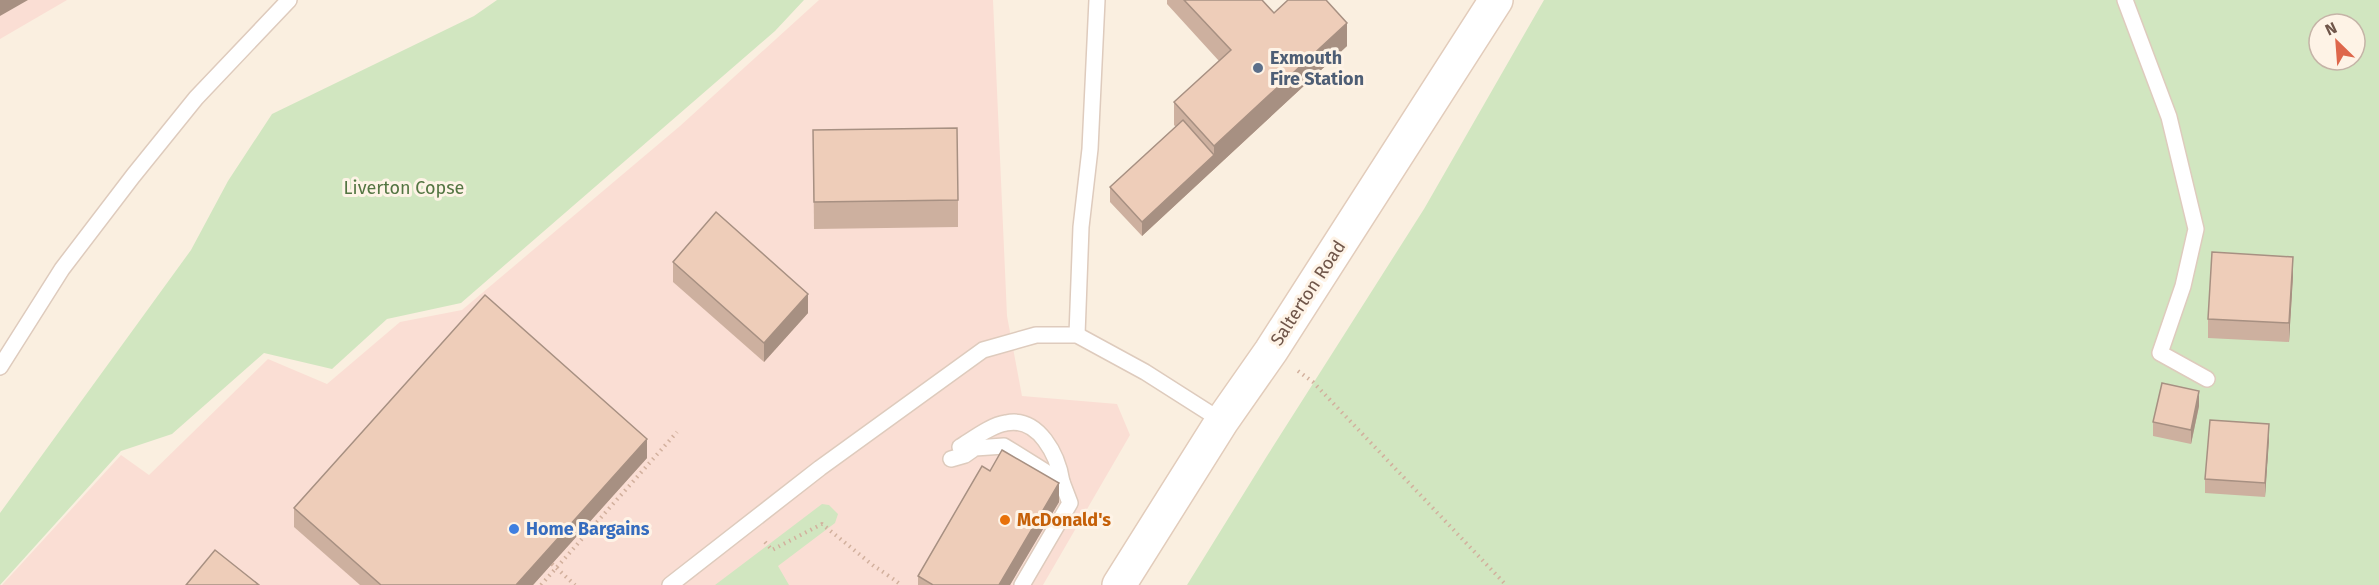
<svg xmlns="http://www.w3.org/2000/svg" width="2379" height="585" font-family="'Fira Sans',sans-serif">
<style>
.commercial{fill:#faded4}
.green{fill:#d1e6c0;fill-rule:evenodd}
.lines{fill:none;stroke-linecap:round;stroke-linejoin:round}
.service-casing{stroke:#decbbd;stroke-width:18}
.secondary-casing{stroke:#e2ccbb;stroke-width:36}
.path{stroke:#d2b09d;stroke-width:4;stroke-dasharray:1.5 4.5;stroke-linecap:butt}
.service{stroke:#fff;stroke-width:15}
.secondary{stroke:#fff;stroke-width:33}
.wall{fill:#cdb09f}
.shaded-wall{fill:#a79082}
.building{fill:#eecdb9;stroke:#a79082;stroke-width:1.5}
.service-dot{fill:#5c6f8a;stroke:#fef3e6;stroke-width:2}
.food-dot{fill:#e8710a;stroke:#fef3e6;stroke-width:2}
.shop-dot{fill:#3f7fe0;stroke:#fef3e6;stroke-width:2}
.labels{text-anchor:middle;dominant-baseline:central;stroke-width:6;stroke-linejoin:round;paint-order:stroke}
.service-label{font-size:18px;font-weight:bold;fill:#4e5e75;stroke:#fef3e6;text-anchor:start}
.park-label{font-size:18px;fill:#537542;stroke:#fef3e6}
.street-label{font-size:18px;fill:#6f5549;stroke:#fef3e6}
.food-label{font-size:18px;font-weight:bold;fill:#c56008;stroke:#fef3e6;text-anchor:start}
.shop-label{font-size:18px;font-weight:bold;fill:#366cbe;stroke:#fef3e6;text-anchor:start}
</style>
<rect width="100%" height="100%" fill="#faefe0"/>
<g class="commercial">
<polygon points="0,0 67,0 0,39"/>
<polygon points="819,0 993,0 1007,316 1022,396 1117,404 1130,435 1043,585 2,585 121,455 149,475 268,359 327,384 400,322 462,310 680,126"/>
</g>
<g class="green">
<polygon points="497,0 804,0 775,31 461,303 387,319 332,369 264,353 172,434 121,451 0,585 0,513 191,250 228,181 272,114 474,16"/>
<path d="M 1544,0 L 2379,0 L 2379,585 L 1187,585 L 1267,456 L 1424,209 ZM 2319,24 L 2355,24 L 2355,60 L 2319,60 Z"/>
<polygon points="822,504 829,505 838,514 835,523 778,566 789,585 715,585"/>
</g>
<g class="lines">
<g class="service-casing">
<g id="service">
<polyline points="2125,0 2169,117 2196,229 2183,286 2160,353 2207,379"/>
<polyline points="1077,335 1081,227 1090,149 1097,0"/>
<polyline points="0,367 62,269 133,176 196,98 289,0"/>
<path d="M 960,447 C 973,439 991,425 1006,423 C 1039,416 1058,456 1062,482"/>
<polyline points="951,459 965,455 975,448 1004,446 1062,482 1070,503 1022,585"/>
<polyline points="670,585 820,468 983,350 1036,335 1077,335 1145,372 1222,421"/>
</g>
</g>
<g class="secondary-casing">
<polyline id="secondary" points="1119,585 1222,421 1271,351 1496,0"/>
</g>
<g class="path">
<polyline points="1298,371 1313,382 1506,585"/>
<path d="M 765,542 L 772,550 L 822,524 L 875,567 C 878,568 899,583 901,585"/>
<polyline points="552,564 575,585"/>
<polyline points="541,585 677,432"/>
</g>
<use href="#service" class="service"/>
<use href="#secondary" class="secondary"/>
</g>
<g class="wall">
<polygon points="1167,0 1262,0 1274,13 1347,46 1142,236 1110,202 1110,187 1176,127 1174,125 1174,102 1219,61 1167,4"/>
<polygon points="813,130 958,200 958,227 814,229"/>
<polygon points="673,262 808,313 764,362 673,282"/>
<polygon points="2293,276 2289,342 2208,338 2208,319"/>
<polygon points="2199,406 2191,444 2153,436 2153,422"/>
<polygon points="2269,439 2265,497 2205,493 2205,479"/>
<polygon points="647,458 533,585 360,585 294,527 294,508"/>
<polygon points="990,471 1059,502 1010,585 918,585 918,576"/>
</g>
<g class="shaded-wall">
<polygon points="0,0 28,0 0,16"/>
<polygon points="1347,23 1347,46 1142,236 1142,222 1214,155 1214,146"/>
<polygon points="2293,257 2293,276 2289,342 2289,323"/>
<polygon points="808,294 808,313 764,362 764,343"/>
<polygon points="2199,391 2199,406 2191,444 2191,430"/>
<polygon points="2269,424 2269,439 2265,497 2265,483"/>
<polygon points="647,439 647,458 533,585 516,585"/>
<polygon points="1059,483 1059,502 1010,585 999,585"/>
</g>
<g class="building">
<polygon points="1184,0 1262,0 1274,13 1288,0 1326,0 1347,23 1214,146 1174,102 1231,50"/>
<polygon points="1183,120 1214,155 1142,222 1110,187"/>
<polygon points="957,128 958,200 814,202 813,130"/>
<polygon points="716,212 808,294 764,343 673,262"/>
<polygon points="2212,252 2293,257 2289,323 2208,319"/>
<polygon points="485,295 647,439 516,585 381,585 294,508"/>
<polygon points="2162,383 2199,391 2191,430 2153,422"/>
<polygon points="2210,420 2269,424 2265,483 2205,479"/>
<polygon points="1002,450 1059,483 999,585 933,585 918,576 982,466 990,471"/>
<polygon points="215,550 259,585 186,585"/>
</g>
<circle class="service-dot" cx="1258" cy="68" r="6"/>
<circle class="food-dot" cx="1005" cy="520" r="6"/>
<circle class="shop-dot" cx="514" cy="529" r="6"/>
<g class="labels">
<g class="service-label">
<text x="1270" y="58">Exmouth<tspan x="1270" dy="21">Fire Station</tspan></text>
</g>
<g class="park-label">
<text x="404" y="188">Liverton Copse</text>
</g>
<g class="street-label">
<text transform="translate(1308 293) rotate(-57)">Salterton Road</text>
</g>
<g class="food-label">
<text x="1017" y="520">McDonald's</text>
</g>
<g class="shop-label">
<text x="526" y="529">Home Bargains</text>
</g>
</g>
<g transform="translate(2337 42) rotate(335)"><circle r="28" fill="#fef3e6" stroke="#c5b4a7" stroke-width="1.5"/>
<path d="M0-4.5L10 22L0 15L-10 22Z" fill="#de674b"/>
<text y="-9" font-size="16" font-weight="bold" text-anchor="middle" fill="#6f5549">N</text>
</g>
</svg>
